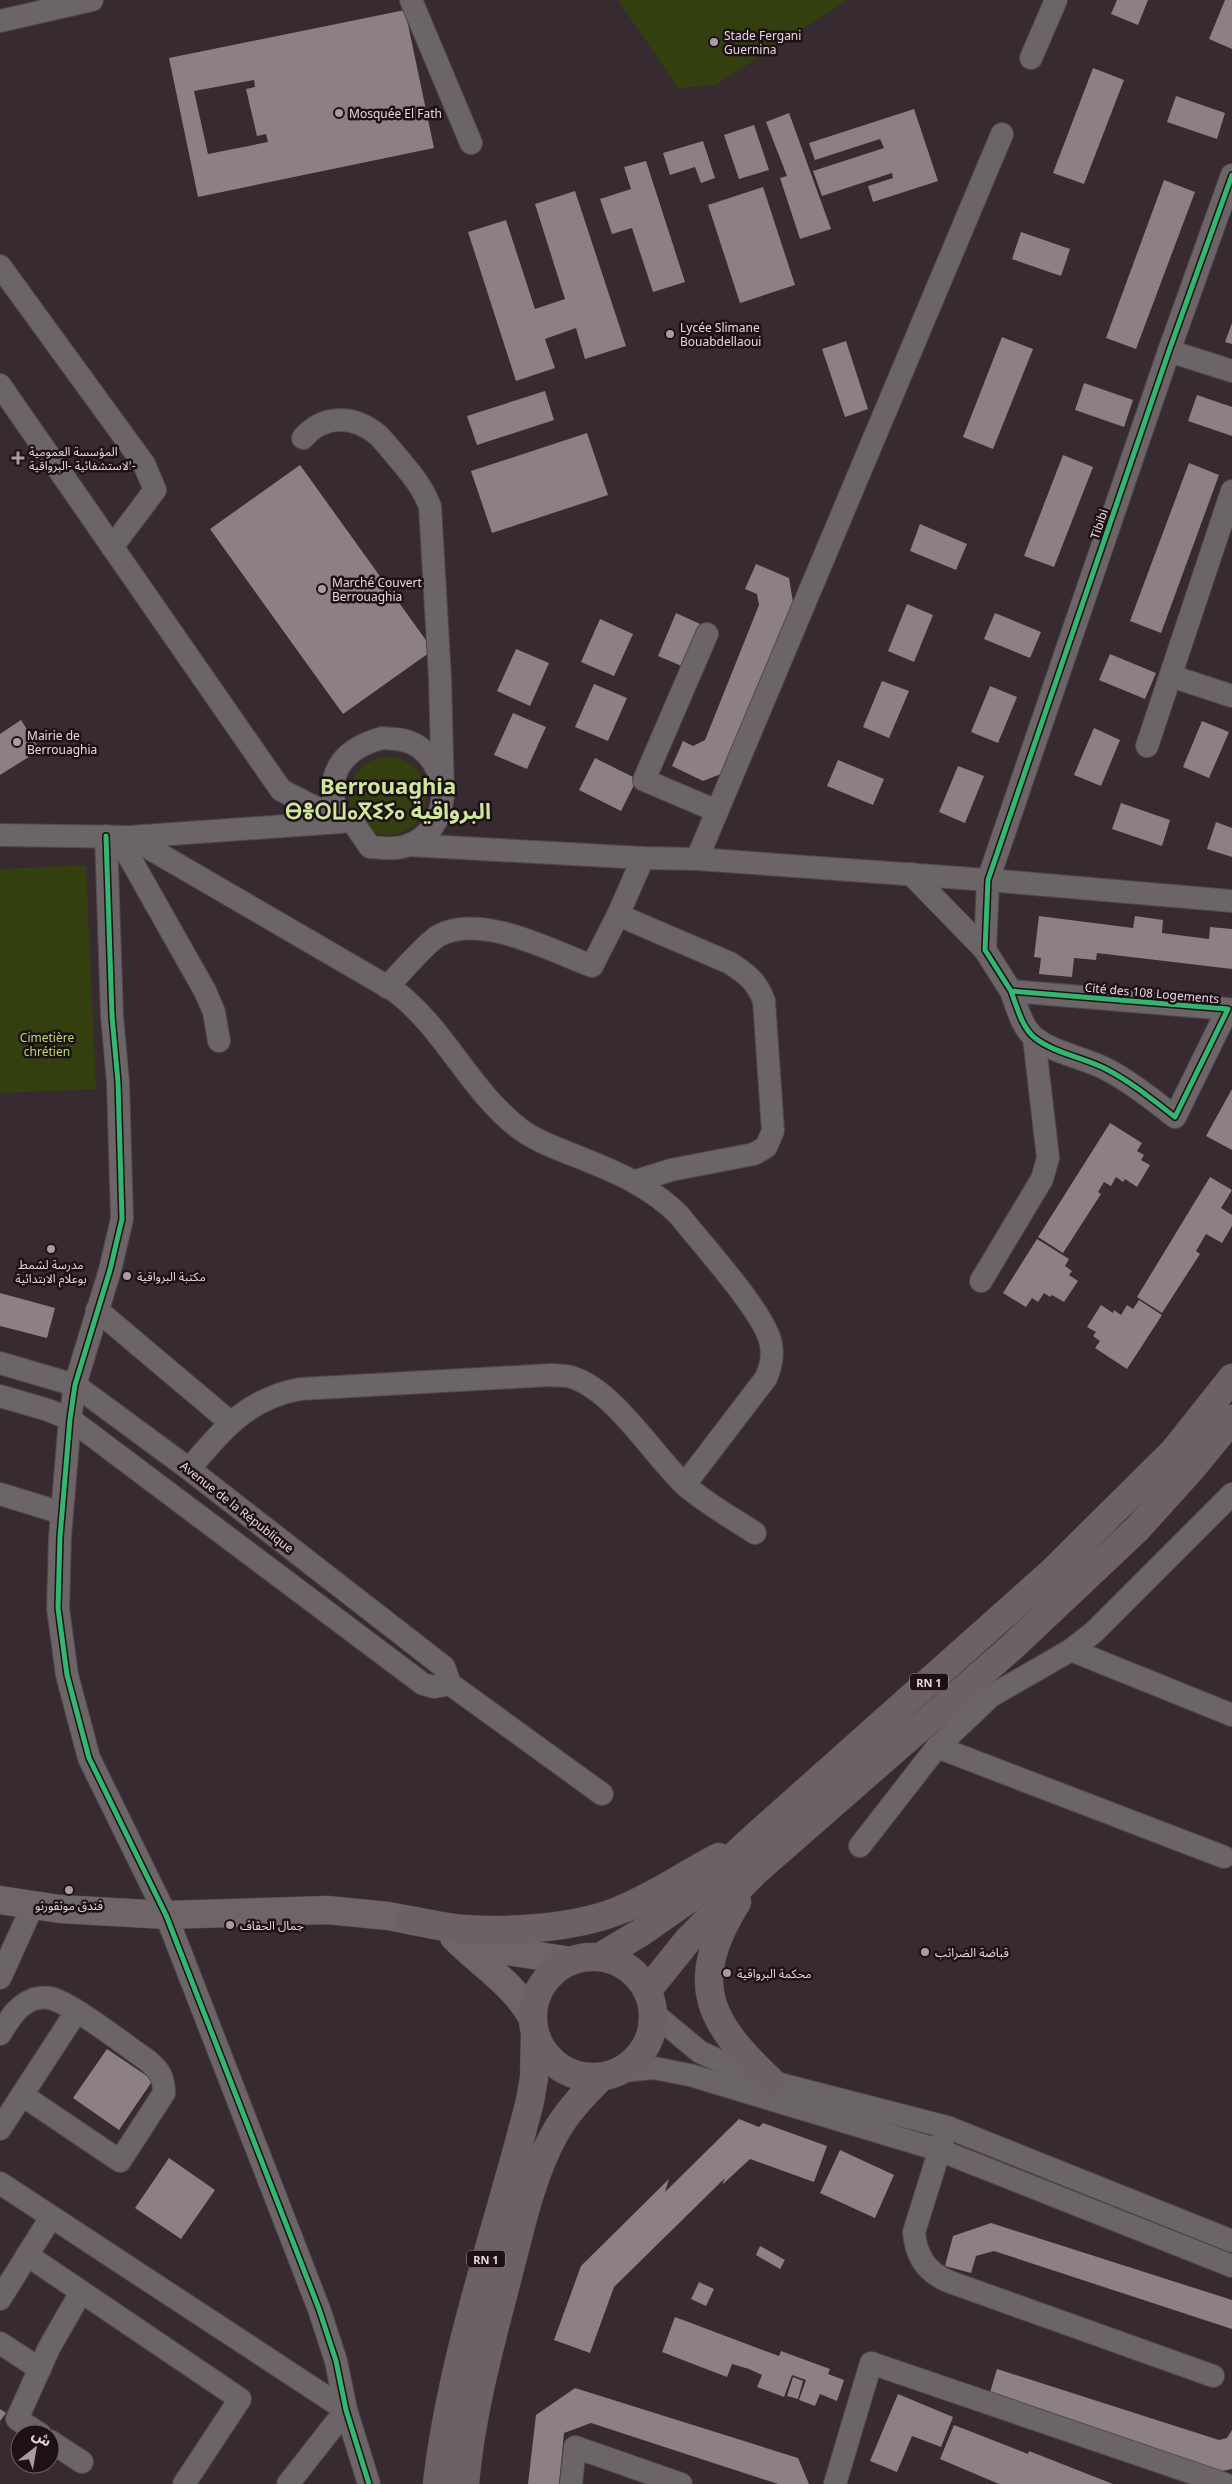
<svg xmlns="http://www.w3.org/2000/svg" width="1232" height="2484" font-family="'Noto Sans','Noto Sans Arabic','Noto Sans Tifinagh',sans-serif">
<style>
.green{fill:#343f10}
.building{fill:#8c7f85;fill-rule:evenodd}
.lines{fill:none;stroke-linecap:round;stroke-linejoin:round}
.minor-casing{stroke:#53474d;stroke-width:24}
.major-casing{stroke:#53474d;stroke-width:29}
.highway-casing{stroke:#53474d;stroke-width:29}
.minor{stroke:#6b6567;stroke-width:22}
.major{stroke:#6e6568;stroke-width:28}
.highway{stroke:#6c6167;stroke-width:28}
.cycleway-casing{stroke:#1d1117;stroke-width:8}
.cycleway{stroke:#33b770;stroke-width:5}
.poi-dot{fill:#ab9aa2;stroke:#1d1117;stroke-width:2}
.labels{text-anchor:middle;dominant-baseline:central;stroke-width:5;stroke-linejoin:round;paint-order:stroke}
.shield{fill:#1d1117;stroke:#ac9ca3;stroke-width:1}
.shield-label{font-size:11px;font-weight:bold;fill:#e9d7df}
.poi-label{font-size:12px;fill:#e9d7df;stroke:#1d1117;text-anchor:start}
.street-label{font-size:12px;fill:#e9d7df;stroke:#1d1117}
.park-label{font-size:12px;fill:#b8da71;stroke:#1d1117}
.town-label{font-size:22px;font-weight:bold;fill:#cee79d;stroke:#1d1117}
</style>
<rect width="100%" height="100%" fill="#382a31"/>
<g class="green">
<polygon points="618,0 847,0 716,85 678,88"/>
<circle cx="388" cy="796" r="39"/>
<polygon points="86,865 96,1089 0,1093 0,869"/>
</g>
<g class="building">
<polygon points="1117,0 1148,0 1138,25 1111,14"/>
<polygon points="1225,0 1232,0 1232,49 1209,39"/>
<path d="M 405,10 L 434,148 L 198,197 L 169,58 ZM 254,80 L 255,87 L 246,89 L 257,136 L 266,134 L 268,142 L 208,154 L 194,91 Z"/>
<polygon points="1093,68 1124,80 1084,184 1053,173"/>
<polygon points="1176,96 1225,113 1217,139 1167,122"/>
<polygon points="914,109 938,181 873,202 868,186 893,178 892,173 822,196 813,171 884,148 880,139 815,160 809,143"/>
<polygon points="789,113 831,229 800,239 780,178 787,176 766,122"/>
<polygon points="754,125 769,170 739,179 724,135"/>
<polygon points="703,141 715,178 701,183 695,167 670,175 663,153"/>
<polygon points="646,161 685,282 653,292 632,228 612,234 600,199 631,189 624,167"/>
<polygon points="1164,180 1195,192 1136,349 1106,338"/>
<polygon points="763,187 795,285 740,303 708,205"/>
<polygon points="575,191 626,346 585,359 576,328 545,339 555,368 516,381 468,232 506,220 535,309 565,299 535,204"/>
<polygon points="1021,232 1070,249 1061,276 1012,259"/>
<polygon points="1232,323 1232,344 1225,342"/>
<polygon points="1002,337 1033,349 993,449 963,437"/>
<polygon points="846,341 868,409 845,417 822,349"/>
<polygon points="1084,383 1133,400 1124,427 1075,410"/>
<polygon points="545,391 554,420 477,445 467,416"/>
<polygon points="1197,395 1232,407 1232,436 1188,421"/>
<polygon points="587,433 608,495 492,533 471,471"/>
<polygon points="1063,455 1093,467 1054,567 1024,556"/>
<polygon points="1189,463 1219,475 1161,633 1130,621"/>
<polygon points="300,465 433,650 343,714 210,529"/>
<polygon points="920,524 967,544 956,570 910,551"/>
<polygon points="756,564 789,578 793,602 721,774 703,781 672,766 683,741 693,746 705,740 759,605 757,594 745,589"/>
<polygon points="907,604 933,615 914,662 888,651"/>
<polygon points="676,613 709,628 691,670 658,656"/>
<polygon points="995,613 1041,632 1030,658 984,639"/>
<polygon points="600,619 633,634 614,676 581,662"/>
<polygon points="516,649 549,663 530,706 497,691"/>
<polygon points="1110,654 1156,673 1145,699 1099,680"/>
<polygon points="882,681 909,691 889,738 863,727"/>
<polygon points="594,684 627,698 608,741 575,727"/>
<polygon points="990,686 1017,697 998,743 971,732"/>
<polygon points="513,713 546,727 527,769 494,755"/>
<polygon points="21,720 40,750 0,775 0,734"/>
<polygon points="1202,721 1229,732 1209,778 1183,767"/>
<polygon points="1094,728 1120,740 1101,786 1074,775"/>
<polygon points="595,758 637,779 621,811 579,790"/>
<polygon points="838,760 884,779 873,805 827,786"/>
<polygon points="958,766 984,776 965,823 939,812"/>
<polygon points="1121,803 1170,820 1162,846 1112,829"/>
<polygon points="1216,822 1232,828 1232,857 1207,849"/>
<polygon points="1039,916 1133,928 1135,916 1163,920 1162,933 1209,939 1210,927 1232,929 1232,969 1097,953 1096,960 1074,958 1072,977 1039,974 1041,958 1034,957"/>
<polygon points="1232,1089 1232,1150 1206,1136"/>
<polygon points="1110,1123 1142,1143 1137,1151 1144,1155 1141,1160 1150,1165 1137,1187 1125,1179 1123,1182 1116,1177 1111,1186 1104,1182 1098,1192 1101,1194 1063,1253 1038,1237"/>
<polygon points="1210,1177 1232,1190 1221,1208 1232,1215 1232,1226 1222,1243 1206,1234 1196,1251 1200,1254 1162,1313 1137,1297"/>
<polygon points="1037,1239 1069,1259 1065,1266 1072,1271 1069,1275 1078,1281 1064,1302 1052,1295 1050,1297 1044,1293 1038,1302 1032,1298 1026,1307 1003,1293"/>
<polygon points="0,1293 55,1308 47,1338 0,1326"/>
<polygon points="1139,1300 1162,1315 1127,1369 1095,1348 1100,1341 1093,1336 1096,1332 1087,1327 1101,1305 1113,1313 1114,1310 1121,1315 1127,1305 1133,1309"/>
<polygon points="107,2049 153,2080 119,2130 73,2098"/>
<polygon points="739,2119 759,2127 763,2123 827,2146 814,2182 750,2159 722,2185 725,2178 614,2287 590,2353 554,2340 581,2266 669,2179 665,2192"/>
<polygon points="840,2150 894,2175 875,2218 820,2193"/>
<polygon points="169,2158 215,2190 181,2239 135,2208"/>
<polygon points="991,2223 1232,2300 1232,2329 994,2251 976,2256 971,2273 945,2266 953,2236"/>
<polygon points="760,2246 785,2260 780,2269 756,2255"/>
<polygon points="699,2282 714,2289 706,2306 691,2299"/>
<polygon points="675,2317 779,2356 781,2351 830,2369 828,2374 844,2380 837,2401 820,2394 815,2406 799,2400 806,2380 792,2375 784,2397 757,2387 762,2375 749,2369 732,2364 727,2377 662,2352"/>
<polygon points="997,2369 1219,2440 1227,2438 1232,2430 1232,2469 1217,2472 988,2399"/>
<polygon points="793,2377 803,2381 798,2399 787,2396"/>
<polygon points="575,2388 798,2458 809,2484 778,2484 591,2423 564,2433 559,2484 528,2484 536,2415"/>
<polygon points="898,2394 953,2417 941,2447 912,2436 897,2472 870,2461"/>
<polygon points="0,2409 6,2413 0,2421"/>
<polygon points="954,2425 1028,2454 1029,2451 1113,2484 999,2484 940,2459"/>
</g>
<g class="lines">
<g class="minor-casing">
<g id="minor">
<polyline points="411,0 471,143"/>
<polyline points="0,21 92,0"/>
<polyline points="1031,58 1056,0"/>
<polyline points="0,266 144,464 155,490 112,547"/>
<polyline points="1169,351 1232,371"/>
<polyline points="0,385 281,790 338,819"/>
<path d="M 303,438 C 324,414 354,415 378,435 C 385,442 392,451 398,458 C 412,475 422,486 430,506 L 440,678 L 443,796"/>
<polyline points="707,634 644,780 717,811"/>
<polyline points="1171,676 1232,696"/>
<path d="M 382,738 C 395,739 408,739 419,747 C 453,772 450,829 409,845 C 396,850 383,848 370,847 L 352,821 L 338,819 C 324,776 339,750 382,738 Z"/>
<polyline points="1147,746 1232,491"/>
<polyline points="0,835 130,837 341,822"/>
<polyline points="106,836 112,1016 118,1082 122,1219 110,1270 75,1385 70,1419 60,1537 58,1608 67,1675 89,1758 166,1915 319,2309 336,2361 346,2410 369,2484"/>
<polyline points="118,837 205,991 214,1012 219,1041"/>
<path d="M 130,837 L 395,991 C 445,1029 470,1091 520,1129 C 535,1140 553,1147 571,1154 C 611,1170 648,1184 679,1215 C 700,1242 766,1314 771,1344 C 773,1357 771,1366 766,1378 L 685,1484"/>
<polyline points="409,845 643,858 697,859 988,880 1232,901"/>
<polyline points="697,859 1002,134"/>
<polyline points="911,874 985,950"/>
<polyline points="618,915 643,858"/>
<path d="M 387,987 C 399,975 426,943 438,936 C 480,912 552,951 592,966 L 618,915 L 730,963 C 747,974 757,982 764,1001 L 773,1131 L 766,1147 L 754,1154 L 671,1170 L 636,1181"/>
<path d="M 1011,991 C 1017,1007 1022,1028 1035,1038 C 1056,1054 1083,1057 1106,1069 C 1131,1082 1153,1100 1175,1117 L 1228,1009 L 1011,991 L 985,950 L 988,880 L 1169,351 L 1232,175"/>
<polyline points="981,1281 1042,1179 1048,1158 1034,1038"/>
<polyline points="97,1310 230,1422"/>
<polyline points="0,1363 75,1385 189,1469 444,1667 450,1684 602,1794"/>
<polyline points="0,1396 48,1410 70,1419 423,1684 434,1687 450,1684"/>
<path d="M 189,1469 C 223,1430 246,1399 300,1389 L 551,1375 C 558,1376 567,1375 574,1378 C 615,1392 654,1456 686,1486 C 707,1504 732,1518 755,1533"/>
<polyline points="0,1494 62,1513"/>
<polyline points="1071,1650 1232,1715"/>
<polyline points="937,1747 1224,1857"/>
<polyline points="860,1846 937,1747 991,1696 1071,1650 1094,1632 1232,1494"/>
<polyline points="0,1978 33,1905"/>
<polyline points="653,2013 700,2052 733,2067 772,2082 947,2127 1232,2241"/>
<path d="M 0,2034 C 9,2020 17,2005 34,1999 C 38,1998 46,1997 50,1998 C 72,2003 125,2045 147,2060 C 159,2070 164,2077 164,2093 L 120,2161 L 22,2095"/>
<polyline points="621,2071 654,2068 690,2075 939,2150 1232,2266"/>
<polyline points="0,2129 76,2012"/>
<path d="M 944,2136 L 914,2232 C 916,2257 927,2273 950,2282 L 1213,2376"/>
<polyline points="0,2183 346,2410 288,2484"/>
<polyline points="27,2255 240,2399 184,2484"/>
<polyline points="0,2299 51,2217"/>
<polyline points="0,2343 40,2369"/>
<polyline points="40,2434 17,2419 49,2348 81,2292"/>
<polyline points="50,2441 82,2462"/>
<polyline points="571,2484 575,2447 681,2484"/>
<polyline points="835,2484 871,2363 1225,2484"/>
</g>
</g>
<g class="major-casing">
<g id="major">
<polyline points="0,1900 60,1909 166,1915 327,1910 388,1916 445,1927 507,1951 571,1961"/>
<path d="M 454,1937 C 481,1965 513,1983 532,2017"/>
</g>
</g>
<g class="highway-casing">
<g id="highway">
<path d="M 737,1902 C 687,1983 707,2021 772,2082"/>
<path d="M 409,1920 C 427,1923 446,1928 465,1929 C 510,1932 573,1928 615,1912 C 652,1898 684,1875 719,1857"/>
<polyline points="600,1957 640,1933 690,1898 748,1843 1052,1572 1174,1451 1232,1378"/>
<circle cx="593" cy="2017" r="60"/>
<polyline points="647,1991 688,1940 756,1871 1012,1647 1137,1529 1192,1468 1232,1419"/>
<path d="M 437,2484 C 452,2353 498,2228 530,2101 L 534,2078 L 535,2035"/>
<path d="M 465,2484 C 471,2412 491,2342 509,2272 C 521,2227 531,2177 554,2135 C 566,2113 583,2095 601,2077"/>
</g>
</g>
<use href="#minor" class="minor"/>
<use href="#major" class="major"/>
<use href="#highway" class="highway"/>
<g class="cycleway-casing">
<g id="cycleway">
<polyline points="106,836 112,1016 118,1082 122,1219 110,1270 75,1385 70,1419 60,1537 58,1608 67,1675 89,1758 166,1915 319,2309 336,2361 346,2410 369,2484"/>
<path d="M 1011,991 C 1017,1007 1022,1028 1035,1038 C 1056,1054 1083,1057 1106,1069 C 1131,1082 1153,1100 1175,1117 L 1228,1009 L 1011,991 L 985,950 L 988,880 L 1169,351 L 1232,175"/>
</g>
</g>
<use href="#cycleway" class="cycleway"/>
</g>
<g class="poi-dot">
<circle cx="714" cy="42" r="5"/>
<circle cx="339" cy="113" r="5"/>
<circle cx="670" cy="334" r="5"/>
<path d="M15.5 450.5h5v5h5v5h-5v5h-5v-5h-5v-5h5z"/>
<circle cx="322" cy="589" r="5"/>
<circle cx="17" cy="742" r="5"/>
<circle cx="51" cy="1249" r="5"/>
<circle cx="127" cy="1276" r="5"/>
<circle cx="69" cy="1890" r="5"/>
<circle cx="230" cy="1925" r="5"/>
<circle cx="925" cy="1952" r="5"/>
<circle cx="727" cy="1973" r="5"/>
</g>
<g class="labels">
<g class="shield">
<rect x="910" y="1673.5" width="38" height="17" rx="4"/>
<rect x="467" y="2250.5" width="38" height="17" rx="4"/>
</g>
<g class="shield-label">
<text x="929" y="1682">RN 1</text>
<text x="486" y="2259">RN 1</text>
</g>
<g class="poi-label">
<text x="724" y="35">Stade Fergani<tspan x="724" dy="14">Guernina</tspan></text>
<text x="349" y="113">Mosquée El Fath</text>
<text x="680" y="327">Lycée Slimane<tspan x="680" dy="14">Bouabdellaoui</tspan></text>
<text x="29" y="451">المؤسسة العمومية<tspan x="29" dy="14">الاستشفائية -البرواقية-</tspan></text>
<text x="332" y="582">Marché Couvert<tspan x="332" dy="14">Berrouaghia</tspan></text>
<text x="27" y="735">Mairie de<tspan x="27" dy="14">Berrouaghia</tspan></text>
<text x="51" y="1264" text-anchor="middle">مدرسة لشمط<tspan x="51" dy="14">بوعلام الابتدائية</tspan></text>
<text x="137" y="1276">مكتبة البرواقية</text>
<text x="69" y="1905" text-anchor="middle">فندق مونقورنو</text>
<text x="240" y="1925">جمال الحفاف</text>
<text x="935" y="1952">قباضة الضرائب</text>
<text x="737" y="1973">محكمة البرواقية</text>
</g>
<g class="street-label">
<text transform="translate(1099 524) rotate(-71)">Tibibi</text>
<text transform="translate(1152 993) rotate(5)">Cité des 108 Logements</text>
<text transform="translate(237 1507) rotate(38)">Avenue de la République</text>
</g>
<g class="park-label">
<text x="47" y="1037">Cimetière<tspan x="47" dy="14">chrétien</tspan></text>
</g>
<g class="town-label">
<text x="388" y="785">Berrouaghia<tspan x="388" dy="25">ⴱⴻⵔⵡⴰⴳⵉⵢⴰ البرواقية</tspan></text>
</g>
</g>
<g transform="translate(35 2449) rotate(31)"><circle r="24" fill="#1d1117" stroke="#6f6067"/>
<path d="M0-4L9 19L0 12L-9 19Z" fill="#ab9aa2"/>
<text y="-8" font-size="14" font-weight="bold" text-anchor="middle" fill="#e9d7df">ش</text>
</g>
</svg>
